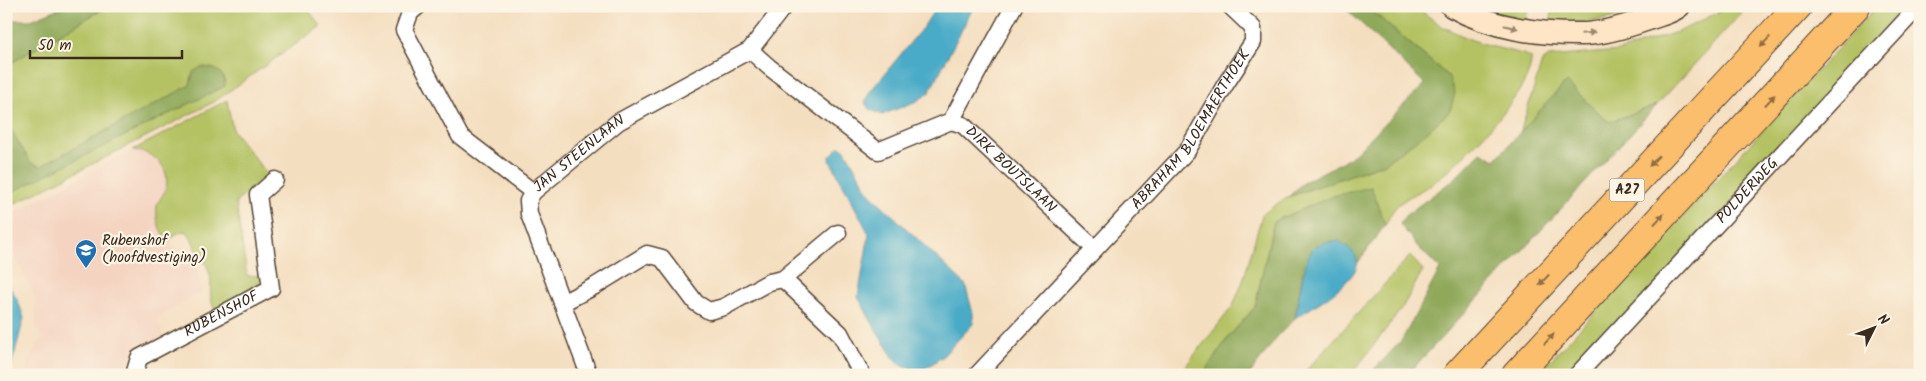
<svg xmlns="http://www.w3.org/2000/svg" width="1926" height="381" font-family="Kalam,sans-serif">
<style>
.built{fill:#f4d3c0}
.green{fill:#b4c264;stroke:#787641}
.forest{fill:#8fa85a;stroke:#65693c}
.water{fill:#48abc7;stroke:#426a72}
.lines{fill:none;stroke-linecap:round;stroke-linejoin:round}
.street-casing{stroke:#574536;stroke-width:19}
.secondary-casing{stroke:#574536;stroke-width:25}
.highway-casing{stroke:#574536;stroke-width:30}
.street{stroke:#fff;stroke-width:16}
.secondary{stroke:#fde5c5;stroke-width:22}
.highway{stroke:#fabe6d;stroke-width:28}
.oneway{fill:#9c8872}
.oneway2{fill:#916d42}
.labels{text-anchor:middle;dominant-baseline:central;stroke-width:4.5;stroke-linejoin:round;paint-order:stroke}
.shield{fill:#fcf5e5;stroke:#75675a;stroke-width:1}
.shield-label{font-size:14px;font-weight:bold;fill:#3b2a1e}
.street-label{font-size:15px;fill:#3b2a1e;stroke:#fcf5e5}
.poi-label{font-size:15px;fill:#3b2a1e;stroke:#fcf5e5;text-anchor:start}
</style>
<rect width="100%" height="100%" fill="#fcf5e5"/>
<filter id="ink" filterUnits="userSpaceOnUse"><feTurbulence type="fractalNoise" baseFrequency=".02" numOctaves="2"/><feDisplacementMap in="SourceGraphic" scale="10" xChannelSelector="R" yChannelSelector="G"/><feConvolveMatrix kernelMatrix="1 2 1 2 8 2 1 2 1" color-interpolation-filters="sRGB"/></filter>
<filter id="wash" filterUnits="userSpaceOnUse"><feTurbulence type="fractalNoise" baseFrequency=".0096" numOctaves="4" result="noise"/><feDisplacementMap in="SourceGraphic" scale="20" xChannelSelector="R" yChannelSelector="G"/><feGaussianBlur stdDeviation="1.12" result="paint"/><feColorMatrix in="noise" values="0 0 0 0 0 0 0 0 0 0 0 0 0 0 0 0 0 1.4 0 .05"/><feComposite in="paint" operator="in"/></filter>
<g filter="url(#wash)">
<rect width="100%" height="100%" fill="#f4dec0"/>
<polygon class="built" points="133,150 151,154 158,159 165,171 167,183 157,214 158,225 163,235 168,242 186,255 194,265 200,277 201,294 156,318 164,337 132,353 124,375 24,375 32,354 42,339 36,328 35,296 6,239 6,219 15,212"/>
<g class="green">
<polygon points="108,6 305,6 321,26 214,102 6,208 6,60 42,45"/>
<path d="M 1366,6 L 1414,6 L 1443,27 L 1472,40 L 1490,46 L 1523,54 L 1531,58 C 1534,90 1461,160 1437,180 C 1424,191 1406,196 1395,208 C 1391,213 1388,220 1385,225 L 1371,187 L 1274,221 L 1255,307 L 1227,339 L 1203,375 L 1175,375 L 1181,372 L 1233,306 L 1243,281 L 1262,215 L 1285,198 L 1385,163 L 1423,135 L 1450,111 L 1448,76 Z"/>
<polygon points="1469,6 1528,6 1526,22"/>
<path d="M 1553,6 L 1657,6 C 1622,19 1587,23 1550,24 Z"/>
<polygon points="1731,6 1748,6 1657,105 1609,122 1520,133 1542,62 1549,57 1619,51 1680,31"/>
<polygon points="1877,6 1920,6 1581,375 1537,375"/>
<path d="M 227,100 L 233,131 L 269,176 L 236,202 L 247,276 L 262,275 C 262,292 229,302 215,310 C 206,294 214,287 209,271 C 206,262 199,255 195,247 C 192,240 191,235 184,231 L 176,234 L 168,242 C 160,232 155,219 157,206 C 158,200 164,195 166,188 C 171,166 153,152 133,150 Z"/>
<polygon points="1410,256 1423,270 1402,308 1351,375 1302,375"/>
</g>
<g class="forest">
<polygon points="65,6 108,6 6,66 6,20 31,20"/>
<polygon points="1343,6 1366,6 1448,76 1455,93 1450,111 1423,135 1385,163 1288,197 1304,182 1350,158 1425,84"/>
<path d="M 201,67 C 214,67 225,71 225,86 L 6,195 L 6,122 L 31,163 L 41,166 L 190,85 L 193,72 Z"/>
<polygon points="1566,82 1609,122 1657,105 1407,375 1369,375 1402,340 1440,269 1418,247 1400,224 1405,216 1453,180 1481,152 1495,160"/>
<polygon points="1371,187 1385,225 1357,264 1355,254 1303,272 1295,318 1277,337 1249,375 1203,375 1227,339 1255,307 1274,221 1333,196"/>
</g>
<g class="water">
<polygon points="937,6 974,6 929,93 917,101 882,115 869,109 865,103 869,93 924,26"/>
<polygon points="840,146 845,150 870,194 965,284 973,313 973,324 942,357 926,368 910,369 899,364 895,360 880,337 858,297 869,234 830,160 830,156"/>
<path d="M 1339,241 C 1347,246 1359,254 1357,265 C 1353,284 1311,308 1295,318 C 1299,302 1303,254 1316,246 C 1323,242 1331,241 1339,241 Z"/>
<polygon points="6,281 18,301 24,318 9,375 6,375"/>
</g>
</g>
<g filter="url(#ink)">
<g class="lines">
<g class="street-casing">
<g id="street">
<polyline points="418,6 410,13 404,30 460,136 533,192"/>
<path id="s1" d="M 750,50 L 769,67 L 878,151 L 951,121 L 963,125 L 1095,249 L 977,375"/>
<polyline points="951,121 1014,6"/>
<path id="s2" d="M 1095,249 L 1187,151 L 1225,85 L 1253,42 L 1253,28 L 1230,6"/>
<polyline points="783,279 840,333 862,375"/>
<polyline points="562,303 595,286 647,254 662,258 696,303 709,311 724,307 769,282 783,279 838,233"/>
<path id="s3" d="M 134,375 L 139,358 L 271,288 L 258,195 L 275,180"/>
<path id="s4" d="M 589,375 L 529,214 L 528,201 L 533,192 L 618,122 L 750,50 L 784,6"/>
<path id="s5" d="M 1577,375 L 1919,6"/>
</g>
</g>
<g class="secondary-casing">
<path id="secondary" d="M 1452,6 C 1491,28 1541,35 1585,34 C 1606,33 1628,26 1648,19 C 1658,15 1671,13 1679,6"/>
</g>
<g class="highway-casing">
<g id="highway">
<polyline points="1457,375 1798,6"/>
<polyline points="1516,375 1856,6"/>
</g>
</g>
<use href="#street" class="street"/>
<use href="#secondary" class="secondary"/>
<use href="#highway" class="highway"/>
</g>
<defs><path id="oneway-solid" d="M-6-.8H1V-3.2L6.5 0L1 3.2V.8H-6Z" transform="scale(1.25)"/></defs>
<g class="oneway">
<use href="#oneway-solid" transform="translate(1511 27) rotate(13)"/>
<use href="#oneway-solid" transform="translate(1588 33) rotate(-5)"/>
</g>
<g class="oneway2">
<use href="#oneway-solid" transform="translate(1765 42) rotate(133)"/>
<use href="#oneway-solid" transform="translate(1770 100) rotate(-47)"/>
<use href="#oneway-solid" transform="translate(1654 161) rotate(133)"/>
<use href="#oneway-solid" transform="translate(1659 219) rotate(-47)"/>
<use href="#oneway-solid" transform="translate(1544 280) rotate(133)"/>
<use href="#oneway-solid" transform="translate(1549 339) rotate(-47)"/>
</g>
</g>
<defs>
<g id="school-pin" transform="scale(1.125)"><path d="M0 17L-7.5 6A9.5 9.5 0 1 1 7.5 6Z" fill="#1f6fb2" stroke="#fcf5e5"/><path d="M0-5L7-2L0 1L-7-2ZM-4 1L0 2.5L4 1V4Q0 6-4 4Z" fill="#fff"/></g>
</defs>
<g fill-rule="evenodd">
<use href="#school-pin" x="86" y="250"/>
</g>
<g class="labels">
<rect class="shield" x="1609.5" y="178.5" width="35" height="23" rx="4"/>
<g class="shield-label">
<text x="1627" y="190">A27</text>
</g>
<g class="street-label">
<text stroke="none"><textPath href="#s2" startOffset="154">ABRAHAM BLOEMAERTHOEK</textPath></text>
<text stroke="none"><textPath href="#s4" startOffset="255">JAN STEENLAAN</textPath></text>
<text stroke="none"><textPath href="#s1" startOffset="320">DIRK BOUTSLAAN</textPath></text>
<text stroke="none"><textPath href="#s5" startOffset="251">POLDERWEG</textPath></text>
<text stroke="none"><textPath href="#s3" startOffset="111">RUBENSHOF</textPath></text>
</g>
<g class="poi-label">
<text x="102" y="241">Rubenshof<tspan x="102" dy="17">(hoofdvestiging)</tspan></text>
</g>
</g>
<rect width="1926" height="381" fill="none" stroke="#fcf5e5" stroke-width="25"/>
<g transform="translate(1874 328) rotate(48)" stroke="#fcf5e5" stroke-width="4" paint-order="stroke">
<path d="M0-4L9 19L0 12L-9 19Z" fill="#3b2a1e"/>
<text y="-8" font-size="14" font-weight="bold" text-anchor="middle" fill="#3b2a1e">N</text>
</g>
<path d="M30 50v8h152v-8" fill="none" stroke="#3b2a1e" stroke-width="2.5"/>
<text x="38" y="50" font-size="15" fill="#3b2a1e" stroke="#fcf5e5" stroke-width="4" paint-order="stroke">50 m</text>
</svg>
